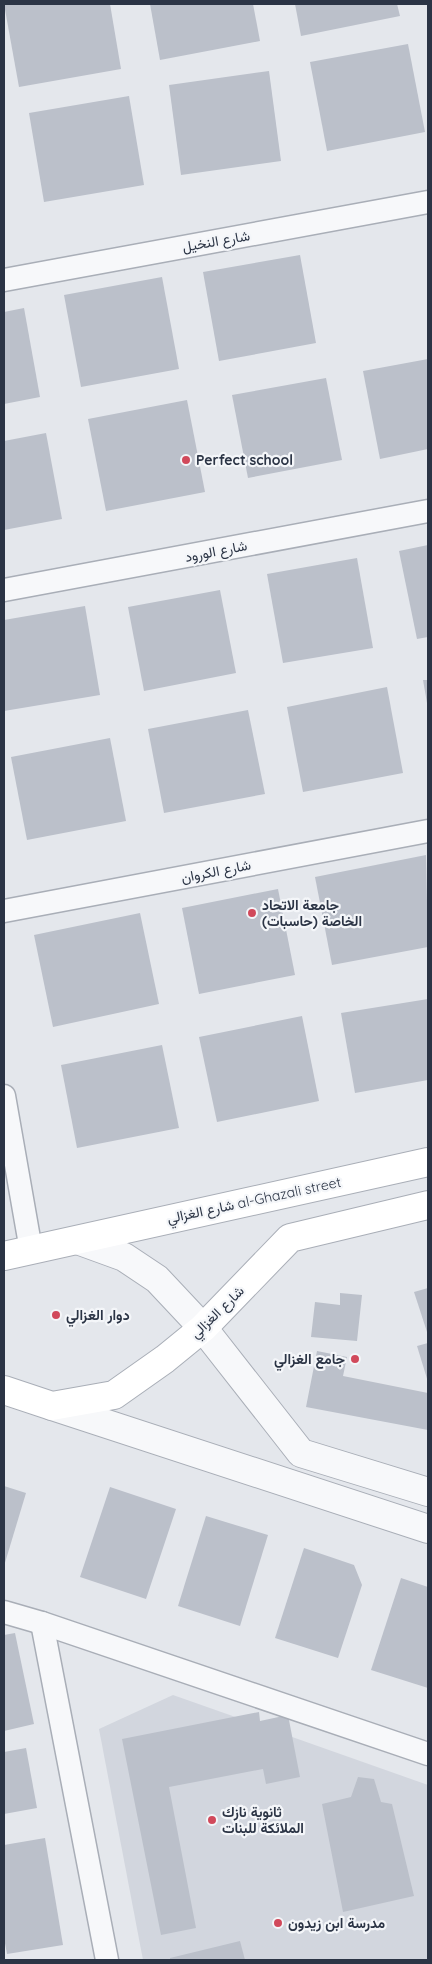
<svg xmlns="http://www.w3.org/2000/svg" width="432" height="1964" font-family="Quicksand,Vazirmatn,sans-serif">
<style>
.built{fill:#d2d6de}
.building{fill:#bbc0ca}
.lines{fill:none;stroke-linecap:round;stroke-linejoin:round}
.minor-casing{stroke:#a9aeb7;stroke-width:25}
.tertiary-casing{stroke:#a9aeb7;stroke-width:30}
.secondary-casing{stroke:#a9aeb7;stroke-width:30}
.minor{stroke:#f7f8fa;stroke-width:22}
.tertiary{stroke:#f7f8fa;stroke-width:28}
.secondary{stroke:#fff;stroke-width:28}
.poi-dot{fill:#d1495b;stroke:#f4f6f9;stroke-width:2}
.labels{text-anchor:middle;dominant-baseline:central;stroke-width:4.5;stroke-linejoin:round;paint-order:stroke}
.street-label{font-size:14px;fill:#2b3445;stroke:#f4f6f9}
.poi-label{font-size:14px;font-weight:bold;fill:#2b3445;stroke:#f4f6f9;text-anchor:start}
</style>
<rect width="100%" height="100%" fill="#e4e7ec"/>
<polygon class="built" points="173,1695 428,1785 428,1960 143,1960 99,1729"/>
<g class="building">
<polygon points="4,4 110,4 121,69 19,87"/>
<polygon points="150,4 253,4 260,41 160,60"/>
<polygon points="295,4 397,4 400,16 301,36"/>
<polygon points="408,44 425,132 327,151 310,62"/>
<polygon points="269,71 281,161 181,175 169,85"/>
<polygon points="129,96 144,185 44,202 29,113"/>
<polygon points="300,255 316,343 219,361 203,272"/>
<polygon points="162,277 179,369 81,387 64,295"/>
<polygon points="24,308 40,397 4,404 4,312"/>
<polygon points="428,359 428,449 380,459 363,371"/>
<polygon points="326,378 342,460 248,478 232,395"/>
<polygon points="187,400 205,492 106,511 88,419"/>
<polygon points="46,433 62,519 4,530 4,441"/>
<polygon points="428,545 428,637 417,639 399,551"/>
<polygon points="357,558 373,648 283,663 267,574"/>
<polygon points="220,590 236,673 144,691 128,607"/>
<polygon points="85,606 100,695 4,711 4,620"/>
<polygon points="423,680 428,680 428,703 427,703"/>
<polygon points="387,687 403,773 303,792 287,707"/>
<polygon points="248,710 265,794 164,813 148,729"/>
<polygon points="110,738 126,821 27,840 11,757"/>
<polygon points="426,855 428,947 332,965 315,877"/>
<polygon points="278,889 295,975 199,994 182,908"/>
<polygon points="140,913 159,1004 53,1027 34,935"/>
<polygon points="428,999 428,1080 355,1093 341,1013"/>
<polygon points="302,1016 319,1101 217,1122 199,1037"/>
<polygon points="162,1045 179,1128 77,1148 61,1065"/>
<polygon points="428,1288 428,1335 414,1292"/>
<polygon points="340,1293 362,1295 357,1341 311,1337 315,1302 340,1305"/>
<polygon points="428,1343 428,1382 417,1346"/>
<polygon points="317,1351 347,1357 343,1376 428,1393 428,1430 306,1407"/>
<polygon points="4,1486 26,1493 4,1566"/>
<polygon points="110,1487 176,1509 146,1599 80,1577"/>
<polygon points="206,1516 268,1535 240,1626 178,1606"/>
<polygon points="304,1548 354,1565 362,1585 338,1658 275,1638"/>
<polygon points="401,1578 428,1587 428,1688 371,1670"/>
<polygon points="15,1633 34,1724 4,1731 4,1635"/>
<polygon points="259,1712 260,1721 288,1715 300,1777 266,1784 263,1769 169,1787 196,1928 161,1935 122,1739"/>
<polygon points="26,1748 37,1808 4,1814 4,1752"/>
<polygon points="358,1777 374,1779 381,1802 392,1804 414,1896 343,1912 322,1804 351,1797"/>
<polygon points="45,1838 63,1945 7,1954 4,1938 4,1845"/>
<polygon points="240,1941 245,1960 170,1960 170,1958"/>
</g>
<g class="lines">
<g class="minor-casing">
<g id="minor">
<polyline points="4,280 428,202"/>
<polyline points="4,590 428,511"/>
<polyline points="4,911 428,831"/>
<polyline points="4,1096 31,1250"/>
<polyline points="4,1612 42,1623 428,1754"/>
<polyline points="42,1623 107,1960"/>
</g>
</g>
<g class="tertiary-casing">
<g id="tertiary">
<polyline points="80,1241 124,1257 157,1279 203,1328 301,1453 428,1492"/>
<polyline points="52,1406 428,1529"/>
</g>
</g>
<g class="secondary-casing">
<g id="secondary">
<polyline points="4,1256 428,1162"/>
<polyline points="4,1390 52,1406 114,1395 165,1359 203,1328 290,1238 428,1205"/>
</g>
</g>
<use href="#minor" class="minor"/>
<use href="#tertiary" class="tertiary"/>
<use href="#secondary" class="secondary"/>
</g>
<g class="poi-dot">
<circle cx="186" cy="460" r="5"/>
<circle cx="252" cy="913" r="5"/>
<circle cx="56" cy="1315" r="5"/>
<circle cx="355" cy="1359" r="5"/>
<circle cx="212" cy="1820" r="5"/>
<circle cx="278" cy="1923" r="5"/>
</g>
<g class="labels">
<g class="street-label">
<text transform="translate(216 241) rotate(-10)">شارع النخيل</text>
<text transform="translate(216 551) rotate(-11)">شارع الورود</text>
<text transform="translate(216 871) rotate(-11)">شارع الكروان</text>
<text transform="translate(254 1200) rotate(-12)">شارع الغزالي al-Ghazali street</text>
<text transform="translate(217 1312) rotate(-44)">شارع الغزالي</text>
</g>
<g class="poi-label">
<text x="196" y="460">Perfect school</text>
<text x="262" y="905">جامعة الاتحاد<tspan x="262" dy="16">الخاصة (حاسبات)</tspan></text>
<text x="66" y="1315">دوار الغزالي</text>
<text x="345" y="1359" text-anchor="end">جامع الغزالي</text>
<text x="222" y="1812">ثانوية نازك<tspan x="222" dy="16">الملائكة للبنات</tspan></text>
<text x="288" y="1923">مدرسة ابن زيدون</text>
</g>
</g>
<rect width="432" height="1964" fill="none" stroke="#2b3445" stroke-width="10"/>
</svg>
